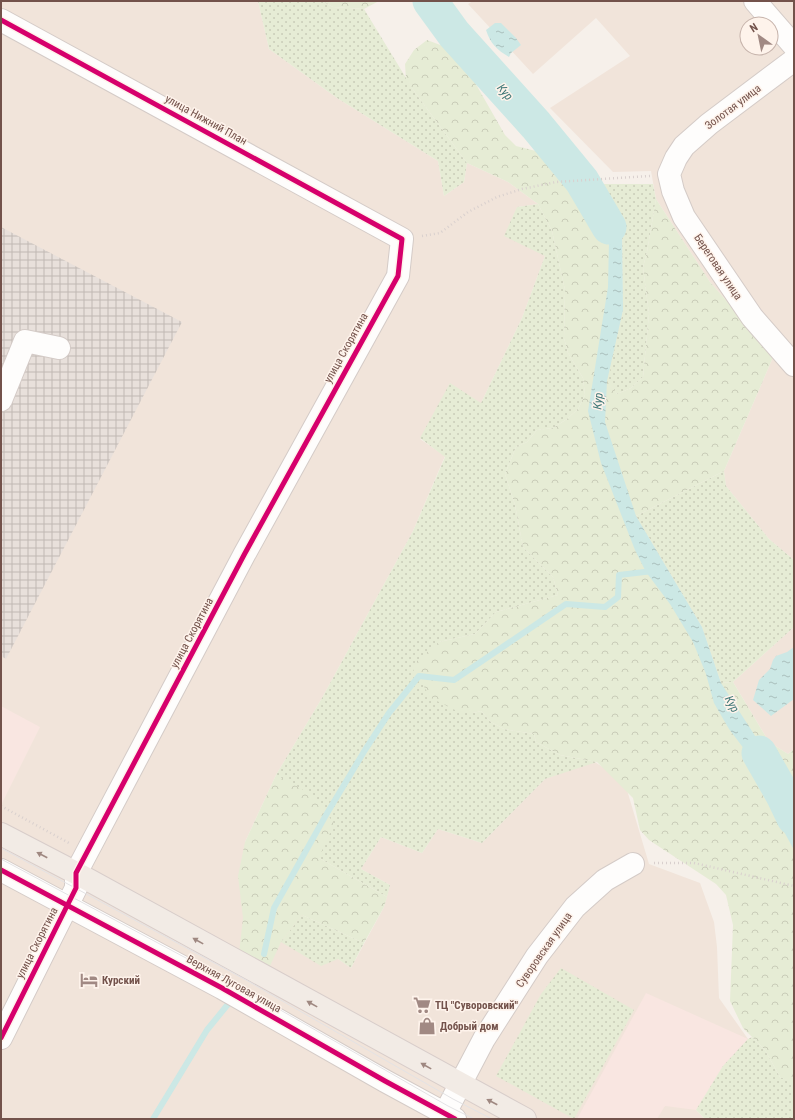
<svg xmlns="http://www.w3.org/2000/svg" width="795" height="1120" font-family="'Roboto Condensed',sans-serif">
<style>
.residential{fill:#f1e4da;fill-rule:evenodd}
.commercial{fill:#f9e6e1}
.industrial{fill:url(#industrial-grid)}
.grass{fill:url(#grass-dots)}
.forest{fill:url(#forest-crowns)}
.water{fill:url(#water-ripples)}
.lines{fill:none;stroke-linecap:round;stroke-linejoin:round}
.stream{stroke:#cce8e5;stroke-width:6}
.river{stroke:#cce8e5;stroke-width:35}
.minor-casing{stroke:#d4cbc7;stroke-width:24}
.major-casing{stroke:#d8cdca;stroke-width:24}
.path{stroke:#d9d0ce;stroke-width:2.5;stroke-dasharray:1 3;stroke-linecap:butt}
.minor{stroke:#fefdfc;stroke-width:22}
.major{stroke:#f2ebe5;stroke-width:22}
.tram{stroke:#e3e2e4;stroke-width:1}
.cycleway-casing{stroke:#fef3eb;stroke-width:8}
.cycleway{stroke:#d6006c;stroke-width:5}
.oneway{fill:#9f8881}
.labels{text-anchor:middle;dominant-baseline:central;stroke-width:3;stroke-linejoin:round;paint-order:stroke}
.street-label{font-size:11px;fill:#73524b;stroke:#fef3eb}
.poi-label{font-size:11px;font-weight:bold;fill:#73524b;stroke:#fef3eb;text-anchor:start}
.water-label{font-size:12px;font-style:italic;fill:#407878;stroke:#fef3eb}
</style>
<defs>
<pattern id="industrial-grid" width="8" height="8" patternUnits="userSpaceOnUse"><rect width="8" height="8" fill="#e8e0db"/><path d="M0 4h8M4 0v8" fill="none" stroke="#c0b8b4"/></pattern>
<pattern id="grass-dots" width="8" height="8" patternUnits="userSpaceOnUse"><rect width="8" height="8" fill="#e6ecd5"/><path d="M2 2h.1M6 6h.1" fill="none" stroke="#c9ccb8" stroke-width="1.8" stroke-linecap="round"/></pattern>
<pattern id="forest-crowns" width="20" height="18" patternUnits="userSpaceOnUse"><rect width="20" height="18" fill="#e6ecd5"/><path d="M2 6a3 3 0 1 1 6 0M12 15a3 3 0 1 1 6 0" fill="none" stroke="#c9ccb8"/></pattern>
<pattern id="water-ripples" width="26" height="14" patternUnits="userSpaceOnUse"><rect width="26" height="14" fill="#cce8e5"/><path d="M2 4q2-2 4 0t4 0M15 11q2-2 4 0t4 0" fill="none" stroke="#aabfbc"/></pattern>
</defs>
<rect width="100%" height="100%" fill="#f6f0ea"/>
<g class="residential">
<polygon points="1,1 258,1 269,49 337,98 438,161 444,196 464,182 467,163 508,182 538,204 517,207 545,256 522,318 481,403 420,439 445,456 413,531 322,698 276,775 245,842 338,959 351,968 384,907 390,885 361,869 381,837 422,853 438,829 482,843 545,779 593,761 624,780 649,864 700,883 714,922 717,947 719,998 748,1039 723,1066 696,1110 705,1119 1,1119"/>
<path d="M 473,1 L 794,1 L 794,560 L 769,539 L 726,486 L 724,471 L 774,355 L 710,282 L 656,199 L 651,171 L 613,172 L 550,108 L 630,56 L 596,18 L 533,74 L 468,4 ZM 747,24 L 771,24 L 771,48 L 747,48 Z"/>
<polygon points="794,627 794,749 788,754 769,742 733,682"/>
</g>
<g class="commercial">
<polygon points="1,706 40,727 1,805"/>
<polygon points="646,993 748,1039 723,1066 696,1110 665,1106 657,1119 577,1119"/>
</g>
<polygon class="industrial" points="1,227 182,322 6,659 1,656"/>
<g class="grass">
<polygon points="258,1 322,1 333,7 364,9 414,91 467,163 464,182 444,196 438,161 337,98 269,49"/>
<polygon points="590,184 653,184 656,199 647,252 643,267 649,314 643,377 631,388 617,394 607,381 623,310 622,232"/>
<polygon points="538,204 552,231 565,290 564,338 568,353 583,378 585,395 578,409 567,419 553,428 537,430 527,442 516,447 505,474 515,505 523,547 553,577 558,595 496,612 475,634 439,642 473,713 481,711 491,722 504,729 534,734 536,742 560,755 597,762 545,779 482,843 438,829 422,853 381,837 361,869 390,885 387,897 319,858 276,775 322,698 413,531 445,457 420,438 450,383 481,403 522,318 545,256 504,236 517,207"/>
<polygon points="724,471 726,486 769,539 794,560 794,627 733,682 721,683 702,627 636,516"/>
<polygon points="302,915 364,943 351,968 338,959 321,966 281,942"/>
<polygon points="561,968 634,1010 574,1119 496,1076 541,994"/>
<polygon points="752,1037 765,1050 780,1077 793,1082 794,1081 794,1119 705,1119 696,1110 723,1066 748,1039"/>
</g>
<g class="forest">
<polygon points="322,1 379,1 364,9 333,7"/>
<polygon points="427,40 451,49 462,60 505,135 516,146 556,156 590,184 622,231 623,310 608,381 617,394 631,388 643,377 649,314 643,267 647,252 656,199 710,282 774,355 724,471 636,516 702,627 721,683 733,682 769,742 788,754 794,749 794,1081 793,1083 780,1077 765,1050 743,1028 730,1001 733,925 726,895 716,884 649,840 640,830 633,798 597,762 560,755 536,742 534,734 504,729 491,722 481,711 473,713 461,713 431,698 411,666 439,642 475,634 496,612 558,595 553,577 523,547 515,505 505,474 516,447 527,442 537,430 553,428 567,419 578,409 585,395 583,378 568,353 564,338 565,290 552,231 538,204 508,182 467,163 414,91 406,79 405,64 414,50"/>
<polygon points="276,775 309,793 324,809 334,824 319,858 387,897 384,907 364,943 302,915 281,942 269,968 239,953 243,918 238,876 245,842"/>
</g>
<g class="water">
<path d="M 495,23 L 501,23 L 516,38 L 521,45 L 511,53 L 509,57 C 497,50 490,43 486,30 Z"/>
<polygon points="590,184 622,231 623,310 607,381 605,422 636,516 702,627 721,683 770,759 783,795 794,818 794,850 762,791 754,762 729,729 714,703 706,674 693,642 670,604 646,572 635,550 601,463 588,411 608,287 609,241 574,185"/>
<polygon points="794,647 794,699 771,716 753,700 759,680 770,669 773,660 776,656 787,652"/>
</g>
<g class="lines">
<g class="stream">
<polyline points="264,954 274,908 326,815 365,750 389,713 419,676 454,680 566,604 605,607 618,597 619,575 653,571"/>
<polyline points="153,1119 207,1030 229,1003"/>
</g>
<g class="river">
<polyline points="430,1 454,34 536,125 582,181 609,227"/>
<polyline points="759,753 783,795 794,818"/>
</g>
<g class="minor-casing">
<g id="minor">
<polyline points="755,1 794,46"/>
<polyline points="1,20 402,239 398,276 244,555 76,873 76,888 1,1038"/>
<polyline points="794,60 709,124 684,146 676,158 669,174 673,191 684,217 752,317 794,365"/>
<polyline points="1,400 25,341 59,348"/>
<polyline points="1,870 222,988 385,1081 455,1119"/>
<polyline points="442,1119 484,1039 537,956 575,907 605,880 633,864"/>
</g>
</g>
<g class="major-casing">
<polyline id="major" points="1,834 76,873 525,1119"/>
</g>
<g class="path">
<polyline points="422,236 440,233 468,212 497,197 522,189 556,182 650,176"/>
<polyline points="1,806 69,843"/>
<polyline points="654,863 694,863 794,886"/>
</g>
<use href="#minor" class="minor"/>
<use href="#major" class="major"/>
<g class="tram">
<polyline points="1,848 246,980 453,1099 492,1119"/>
<polyline points="1,859 242,988 448,1106 474,1119"/>
</g>
<g class="cycleway-casing">
<g id="cycleway">
<polyline points="1,20 402,239 398,276 244,555 76,873 76,888 1,1038"/>
<polyline points="1,870 222,988 385,1081 455,1119"/>
</g>
</g>
<use href="#cycleway" class="cycleway"/>
</g>
<defs><path id="oneway-solid" d="M-6-.8H1V-3.2L6.5 0L1 3.2V.8H-6Z"/></defs>
<g class="oneway">
<use href="#oneway-solid" transform="translate(42 855) rotate(-152)"/>
<use href="#oneway-solid" transform="translate(198 941) rotate(-151)"/>
<use href="#oneway-solid" transform="translate(312 1004) rotate(-151)"/>
<use href="#oneway-solid" transform="translate(426 1066) rotate(-151)"/>
<use href="#oneway-solid" transform="translate(492 1102) rotate(-152)"/>
</g>
<defs>
<g id="hotel-bare" transform="scale(1.38)"><path d="M-6-4.5h1.5V1H6V5H4.5V3h-9V5H-6ZM-4 0a1.8 1.8 0 1 1 3.6 0ZM.5 0V-2.5h3Q6-2.5 6 0Z" fill="#a18983" stroke="#fef3eb" stroke-width="2.5" paint-order="stroke"/></g>
<g id="supermarket-bare" transform="scale(1.38)"><path d="M-6-5.5h2.5l.6 2H6L4.5 2H-2.5L-4.4-4H-6ZM-1.5 3.2a1.3 1.3 0 1 0 .1 0ZM3 3.2a1.3 1.3 0 1 0 .1 0Z" fill="#a18983" stroke="#fef3eb" stroke-width="2.5" paint-order="stroke"/></g>
<g id="shop-bare" transform="scale(1.38)"><path d="M-5-2.5h2.3a2.7 3.5 0 0 1 5.4 0H5L5.5 6h-11ZM-1.5-2.5h3a1.5 2.3 0 0 0-3 0Z" fill="#a18983" stroke="#fef3eb" stroke-width="2.5" paint-order="stroke"/></g>
</defs>
<g fill-rule="evenodd">
<use href="#hotel-bare" x="89" y="980"/>
<use href="#supermarket-bare" x="422" y="1005"/>
<use href="#shop-bare" x="427" y="1026"/>
</g>
<g class="labels">
<g class="street-label">
<text transform="translate(733 107) rotate(-37)">Золотая улица</text>
<text transform="translate(206 120) rotate(29)">улица Нижний План</text>
<text transform="translate(718 267) rotate(56)">Береговая улица</text>
<text transform="translate(346 348) rotate(-61)">улица Скорятина</text>
<text transform="translate(192 633) rotate(-62)">улица Скорятина</text>
<text transform="translate(37 943) rotate(-63)">улица Скорятина</text>
<text transform="translate(544 950) rotate(-55)">Суворовская улица</text>
<text transform="translate(234 984) rotate(29)">Верхняя Луговая улица</text>
</g>
<g class="poi-label">
<text x="102" y="980">Курский</text>
<text x="435" y="1005">ТЦ "Суворовский"</text>
<text x="440" y="1026">Добрый дом</text>
</g>
<g class="water-label">
<text transform="translate(505 92) rotate(49)">Кур</text>
<text transform="translate(598 401) rotate(-85)">Кур</text>
<text transform="translate(732 704) rotate(61)">Кур</text>
</g>
</g>
<rect width="795" height="1120" fill="none" stroke="#73524b" stroke-width="4"/>
<g transform="translate(759 36) rotate(327)"><circle r="19" fill="#fef3eb" stroke="#c6b3ab"/>
<path d="M0-3L7 15L0 10L-7 15Z" fill="#a18983"/>
<text y="-6" font-size="11" font-weight="bold" text-anchor="middle" fill="#73524b">N</text>
</g>
</svg>
